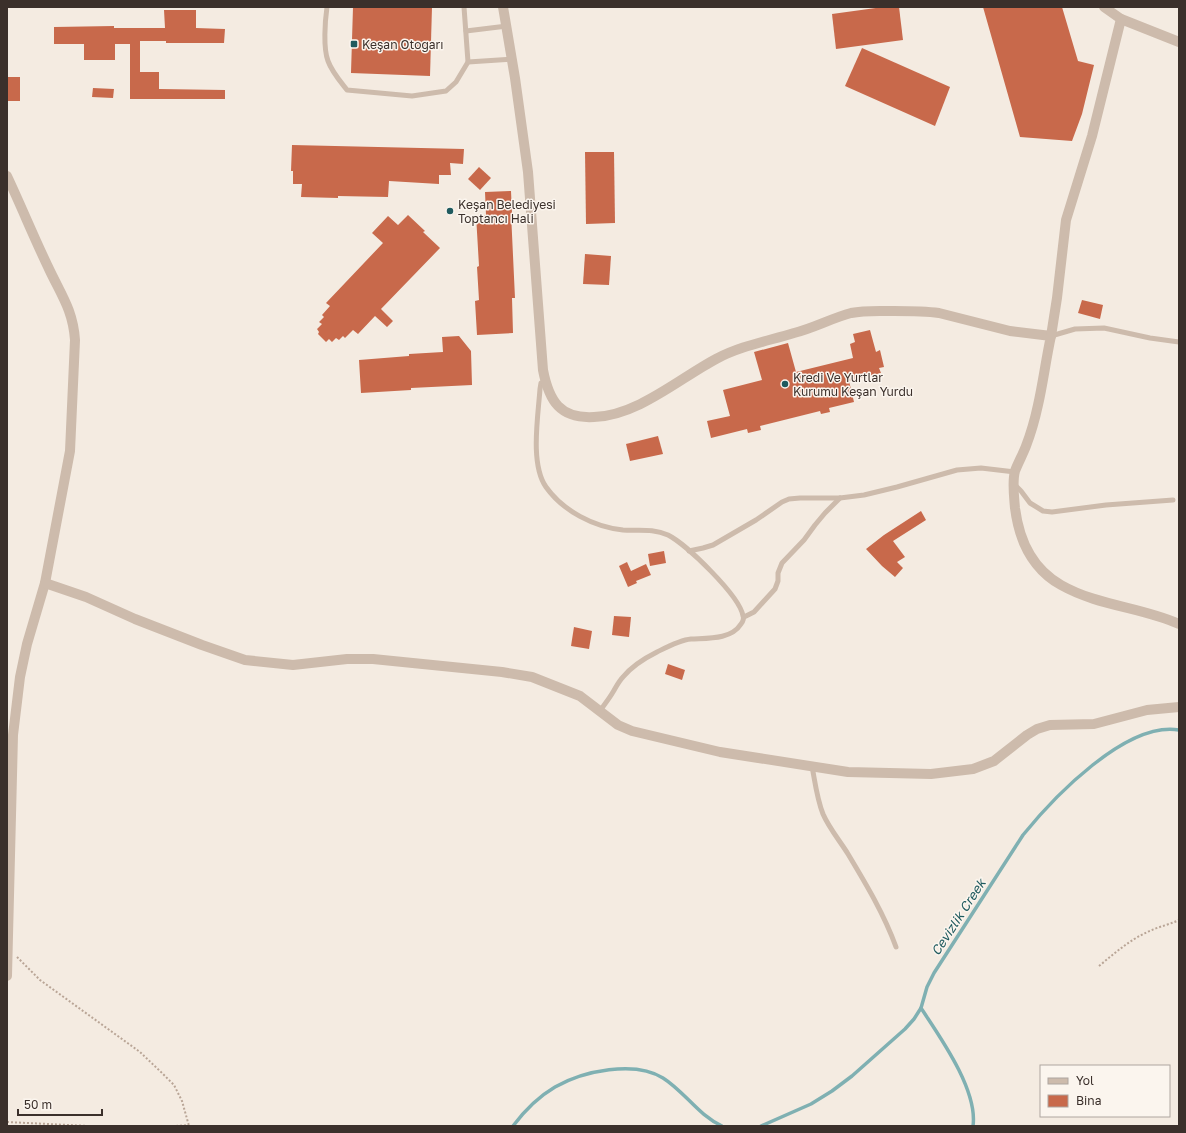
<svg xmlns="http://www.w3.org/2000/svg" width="1186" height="1133" font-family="'Golos Text',sans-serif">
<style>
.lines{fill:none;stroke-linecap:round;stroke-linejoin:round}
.stream{stroke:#7fb0b2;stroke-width:3.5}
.building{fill:#c8694b}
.path{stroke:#b9a596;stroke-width:2;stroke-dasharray:2 2;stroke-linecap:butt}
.lane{stroke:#cdbbac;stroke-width:5}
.street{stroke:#cdbbac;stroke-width:10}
.poi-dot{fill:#1f5a5e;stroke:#fbf5ee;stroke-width:1.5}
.labels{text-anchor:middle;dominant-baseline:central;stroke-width:3;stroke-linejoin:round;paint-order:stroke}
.poi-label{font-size:12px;fill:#3b302b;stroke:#fbf5ee;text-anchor:start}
.water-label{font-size:13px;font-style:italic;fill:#1f5a5e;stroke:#fbf5ee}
</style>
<rect width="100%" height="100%" fill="#f4ebe1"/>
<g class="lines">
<g class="stream">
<path d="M 921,1008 C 940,1037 978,1090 973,1126"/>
<path d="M 513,1126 C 525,1110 538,1097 555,1087 C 583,1071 635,1060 663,1078 C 685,1092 698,1115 722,1126"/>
<path d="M 761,1126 L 811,1104 L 832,1091 L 852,1076 L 905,1029 L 914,1019 L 921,1008 L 927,987 L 934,973 L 1023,835 C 1053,798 1126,721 1179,730"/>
</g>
</g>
<g class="building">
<polygon points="353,7 432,7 430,76 351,73"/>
<polygon points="883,7 899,7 903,40 836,49 832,14"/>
<polygon points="983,7 1062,7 1078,61 1094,65 1082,114 1072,141 1020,137"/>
<polygon points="164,10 196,10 196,28 225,29 224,43 166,43 166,41 140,41 140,72 159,72 159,89 225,90 225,99 130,99 130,44 115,44 115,60 84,60 84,44 54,44 54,27 114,26 114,28 165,28"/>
<polygon points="862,48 950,87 935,126 845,86"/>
<rect x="7" y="77" width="13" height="24"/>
<polygon points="93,88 114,89 113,98 92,97"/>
<polygon points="292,145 464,149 463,164 450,163 451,175 439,175 439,184 389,181 388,197 338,196 338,198 301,197 302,184 293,184 293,171 291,171"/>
<polygon points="585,152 614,152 615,223 586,224"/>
<polygon points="479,167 491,178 480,190 468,179"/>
<polygon points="511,191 512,213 511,213 515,298 512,298 513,333 477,335 475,301 479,300 477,267 479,266 476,215 486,215 485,192"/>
<polygon points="408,215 425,231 423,232 440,248 381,309 393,321 387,327 375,316 358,334 353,330 345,338 343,336 339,340 336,338 332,342 329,339 326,342 318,334 319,332 317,329 322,324 319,322 324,317 322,315 330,306 326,303 383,243 372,233 388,216 398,225"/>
<polygon points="585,254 611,256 609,285 583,284"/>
<polygon points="1082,300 1103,305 1100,319 1078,313"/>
<polygon points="870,330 876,352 880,350 884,367 879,368 881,373 849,381 854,402 829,408 830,412 821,414 820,411 760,426 761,430 748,433 747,429 711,438 707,421 730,416 723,390 762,380 754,352 788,343 796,372 853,358 850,344 855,342 853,334"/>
<polygon points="459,336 471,351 472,385 411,388 411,390 361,393 359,360 409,356 409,354 443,352 442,337"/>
<polygon points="658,436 663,454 630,461 626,444"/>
<polygon points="921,511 926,520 893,541 905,557 897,562 903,568 895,577 882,566 866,549 884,535"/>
<polygon points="664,551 666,563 650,566 648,554"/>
<polygon points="627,562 631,571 646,564 651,575 636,581 637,583 628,587 619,566"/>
<polygon points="614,616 631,617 629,637 612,635"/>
<polygon points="574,627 592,631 589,649 571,646"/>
<polygon points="668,664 685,670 682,680 665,674"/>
</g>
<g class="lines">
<g class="path">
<polyline points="17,957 40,980 140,1052 162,1073 174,1085 182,1101 189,1126"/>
<path d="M 1099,966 C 1116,952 1132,938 1152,930 C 1161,926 1171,924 1179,920"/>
<polyline points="7,1122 89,1126"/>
<polyline points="176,1126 189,1125"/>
</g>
<g class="lane">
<path d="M 327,7 C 325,21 323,48 328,61 C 332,72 340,81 347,90 L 412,96 L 446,91 L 456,82 L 468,62 L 464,7"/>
<polyline points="466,31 507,26"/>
<polyline points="468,62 512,59"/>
<polyline points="1051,336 1075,329 1104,328 1150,338 1179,342"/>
<path d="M 545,381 L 541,383 L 540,389 C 538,417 530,464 546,487 C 563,511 594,527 623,530 C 638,531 653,528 668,535 C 686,544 740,596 743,616 C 744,618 743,622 741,624 C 731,640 707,638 691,639 C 680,640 667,647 657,652 C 645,658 632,666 623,677 C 619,681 616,687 613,692 C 609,699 604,705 599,712"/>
<polyline points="1014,484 1021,491 1030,503 1043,511 1052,512 1106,505 1173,500"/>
<polyline points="689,551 703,548 713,545 756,520 782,502 789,499 800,498 840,498 864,495 897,487 957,470 981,468 1015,472"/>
<polyline points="744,617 754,612 775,589 778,581 778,573 782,563 804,540 815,525 825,513 840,498"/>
<path d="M 812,766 C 815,782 817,799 823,814 C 829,828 840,841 848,854 C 866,884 884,914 896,947"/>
</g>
<g class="street">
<path d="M 503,7 L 515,78 L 528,172 L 543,370 C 549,401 560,419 594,417 C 637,416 680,378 716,359 C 740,346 768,341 794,333 C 814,328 832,318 851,313 C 865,310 879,311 894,311 C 909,311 924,311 939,313 L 1010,331 L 1051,336 C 1046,359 1043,383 1038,405 C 1035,419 1031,433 1026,446 C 1023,454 1018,463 1015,471 C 1012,482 1014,496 1015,508 C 1019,540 1031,568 1061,585 C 1098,606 1141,607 1179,624"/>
<polyline points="1104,7 1121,19 1179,42"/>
<path d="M 7,176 C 22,208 35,240 50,271 C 62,296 73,311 75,340 L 70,451 L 45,583 L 27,644 L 20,677 L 13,735 L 7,976"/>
<polyline points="1051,336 1057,298 1066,220 1092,136 1121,19"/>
<polyline points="45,583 86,597 135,619 202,645 245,660 293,665 347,659 373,659 502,672 532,677 580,696 618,725 632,731 720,752 848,772 931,774 973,769 994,761 1027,735 1037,729 1050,725 1094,724 1147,710 1179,707"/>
</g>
</g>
<g class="poi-dot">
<rect x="350" y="40" width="8" height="8" rx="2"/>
<circle cx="450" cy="211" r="4"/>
<circle cx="785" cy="384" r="4"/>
</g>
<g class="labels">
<g class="poi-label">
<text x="362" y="44">Keşan Otogarı</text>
<text x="458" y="204">Keşan Belediyesi<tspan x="458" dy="14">Toptancı Hali</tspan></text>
<text x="793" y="377">Kredi Ve Yurtlar<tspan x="793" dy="14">Kurumu Keşan Yurdu</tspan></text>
</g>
<g class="water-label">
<text transform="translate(958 917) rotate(-57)">Cevizlik Creek</text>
</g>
</g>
<rect width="1186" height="1133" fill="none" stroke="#3b302b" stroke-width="16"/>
<rect x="1040" y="1065" width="130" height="52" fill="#fbf5ee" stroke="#aea6a0"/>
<rect x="1048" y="1078" width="20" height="6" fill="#cdbbac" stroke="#aea6a0"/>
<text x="1076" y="1085" font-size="12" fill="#3b302b">Yol</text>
<rect x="1048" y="1095" width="20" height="12" fill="#c8694b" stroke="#aea6a0"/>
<text x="1076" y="1105" font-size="12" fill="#3b302b">Bina</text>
<path d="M18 1109v6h84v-6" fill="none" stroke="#3b302b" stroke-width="2"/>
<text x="24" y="1109" font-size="12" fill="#3b302b" stroke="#fbf5ee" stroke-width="3" paint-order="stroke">50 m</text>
</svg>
